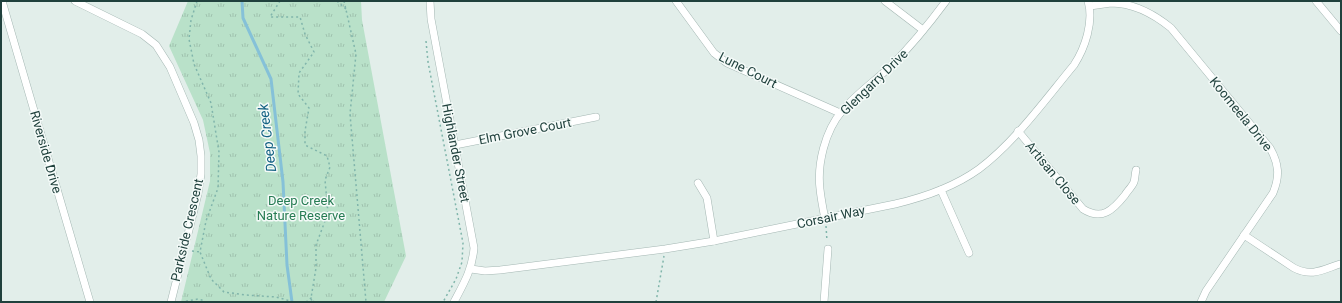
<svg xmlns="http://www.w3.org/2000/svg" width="1342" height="303" font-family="Roboto,sans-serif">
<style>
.grass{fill:url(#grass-tufts)}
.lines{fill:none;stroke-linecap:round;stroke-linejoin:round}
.stream{stroke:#85c1d8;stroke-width:3}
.street-casing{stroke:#a4b7b3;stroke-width:8}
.path{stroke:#80b5ab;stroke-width:1.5;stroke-dasharray:2 3;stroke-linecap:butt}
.street{stroke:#fff;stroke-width:7}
.labels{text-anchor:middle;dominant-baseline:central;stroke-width:3;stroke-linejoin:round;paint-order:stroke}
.street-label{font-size:13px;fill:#20413d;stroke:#f4faf8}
.park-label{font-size:13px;fill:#267c53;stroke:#f4faf8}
.water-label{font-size:14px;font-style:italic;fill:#146283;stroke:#f4faf8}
</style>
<defs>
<pattern id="grass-tufts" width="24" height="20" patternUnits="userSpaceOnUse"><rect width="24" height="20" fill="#b9e1c9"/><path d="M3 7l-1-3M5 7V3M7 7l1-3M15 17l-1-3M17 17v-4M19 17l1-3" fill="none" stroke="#9fc2ae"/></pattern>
</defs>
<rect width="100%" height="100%" fill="#e2eeea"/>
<polygon class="grass" points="188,1 361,1 362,20 406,256 384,302 181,302 210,181 210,153 203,120 169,46"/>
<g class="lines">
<polyline class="stream" points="242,1 243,18 271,79 283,182 287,265 292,302"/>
<g class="street-casing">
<g id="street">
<polyline points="2,1 90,302"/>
<polyline points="75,1 142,34 156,45 170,67 194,123 199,140 201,156 201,174 198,194 171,302"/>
<path d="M 430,1 L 431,19 L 474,248 C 472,270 464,283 454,302"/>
<polyline points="676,1 714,53 727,63 840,113"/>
<polyline points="885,1 923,30"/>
<polyline points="1316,1 1341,31"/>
<path d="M 1090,6 C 1097,5 1104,4 1111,3 C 1133,3 1155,15 1171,28 L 1270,148 C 1279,164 1280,176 1273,193 L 1206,291 L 1201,302"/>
<path d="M 1018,131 L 1083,209 C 1102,221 1113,210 1125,195 C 1127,191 1132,187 1134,182 C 1135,179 1135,174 1136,170"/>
<polyline points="455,145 596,117"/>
<polyline points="698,183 707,198 714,241"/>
<polyline points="941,190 969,253"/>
<path d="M 825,219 C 823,209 821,199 820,189 C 817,164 825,131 842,111 C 856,94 875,81 891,66 C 911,46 929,24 946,1"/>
<path d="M 1244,235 L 1294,268 C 1312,277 1322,270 1340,264"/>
<path d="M 471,269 L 485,271 L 500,270 L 665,249 L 714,241 L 895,204 C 925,197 954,187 979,169 C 1015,142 1045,100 1074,65 C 1085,48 1094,22 1088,1"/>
<polyline points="824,302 828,249"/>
</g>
</g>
<g class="path">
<polyline points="197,1 191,20 189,39 194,64 211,103 219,152 218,188 206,221 200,252 211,279 224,292 246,295 276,297 294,302"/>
<polyline points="280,1 270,17 300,17 305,34 314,52 299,73 298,94 309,108 305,131 305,145 327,156 330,167 325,180 328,213 316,245 316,268 311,298 312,302"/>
<polyline points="337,1 346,9"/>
<polyline points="344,1 356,54 350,114 366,302"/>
<polyline points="426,41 428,62 463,243 462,262 456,279 443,302"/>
<polyline points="826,226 827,241"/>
<polyline points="192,251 200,252"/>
<polyline points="181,302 198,299 202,300 203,302"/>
<polyline points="306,302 311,298 314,302"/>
<polyline points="656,302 664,256"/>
</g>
<use href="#street" class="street"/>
</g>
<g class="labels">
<g class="street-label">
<text transform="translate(748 70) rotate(27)">Lune Court</text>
<text transform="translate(874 82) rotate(-44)">Glengarry Drive</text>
<text transform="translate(1241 114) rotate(51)">Koomeela Drive</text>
<text transform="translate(525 131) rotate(-11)">Elm Grove Court</text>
<text transform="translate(46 152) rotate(74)">Riverside Drive</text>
<text transform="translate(456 153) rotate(79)">Highlander Street</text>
<text transform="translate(1053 173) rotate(50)">Artisan Close</text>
<text transform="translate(831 217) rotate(-12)">Corsair Way</text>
<text transform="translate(187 230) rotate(-77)">Parkside Crescent</text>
</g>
<g class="park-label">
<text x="301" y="200">Deep Creek<tspan x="301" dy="15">Nature Reserve</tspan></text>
</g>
<g class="water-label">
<text transform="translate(267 138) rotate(-97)">Deep Creek</text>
</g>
</g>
<rect width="1342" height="303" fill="none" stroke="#20413d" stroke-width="4"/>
</svg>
